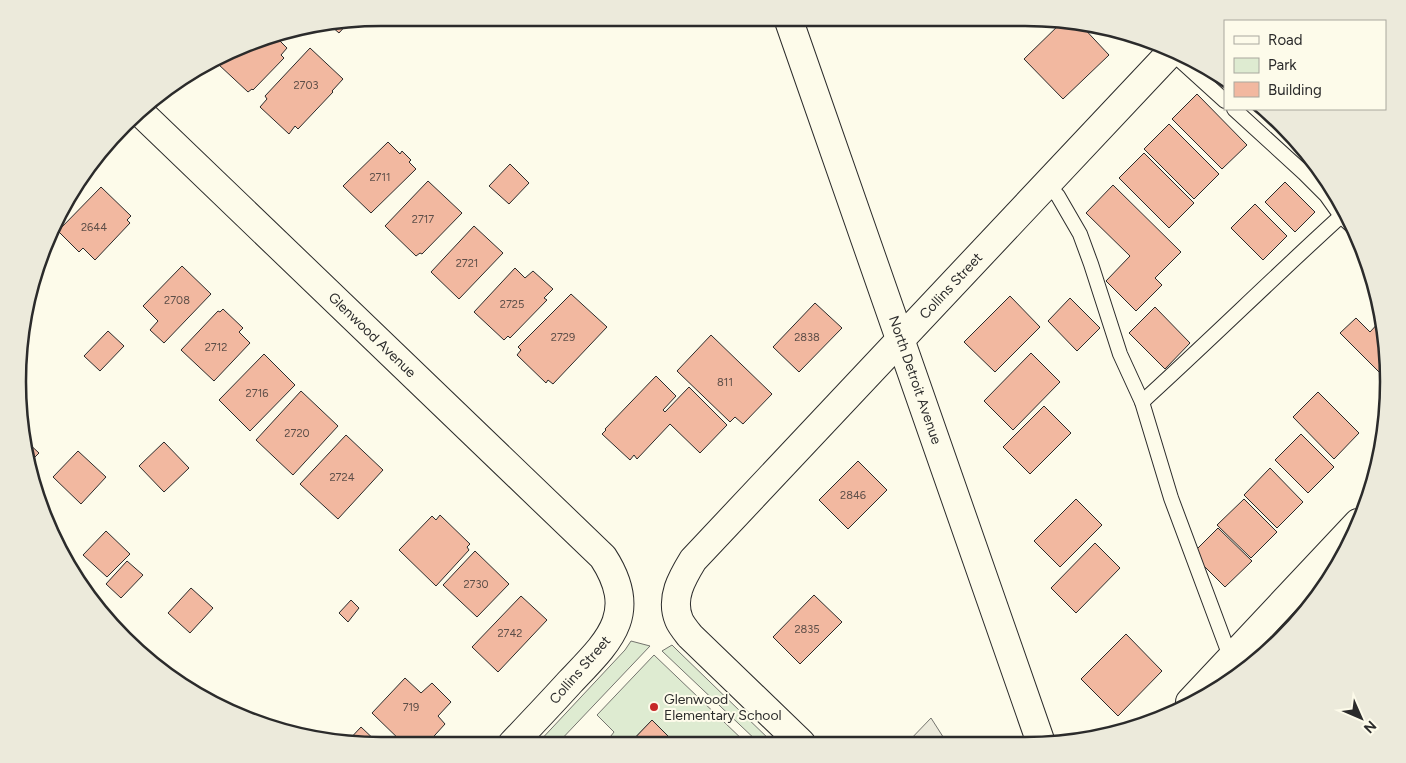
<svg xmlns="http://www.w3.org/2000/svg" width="1406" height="763" font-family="Figtree,sans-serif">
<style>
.green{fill:#deebd1;stroke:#74746e}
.parking{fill:#eceadb;stroke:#74746e}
.building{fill:#f2b8a0;stroke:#2b2b2b}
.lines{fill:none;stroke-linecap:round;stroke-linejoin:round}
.lane-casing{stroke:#2b2b2b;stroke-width:16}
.street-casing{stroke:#2b2b2b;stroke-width:30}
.primary-casing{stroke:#2b2b2b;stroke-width:30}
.path{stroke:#6a6964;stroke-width:3;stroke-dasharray:4 2.5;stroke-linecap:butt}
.lane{stroke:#fdfbea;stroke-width:14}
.street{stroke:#fdfbea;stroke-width:28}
.primary{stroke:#fdfbea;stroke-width:28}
.poi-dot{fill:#c62828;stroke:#fdfbea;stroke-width:2}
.labels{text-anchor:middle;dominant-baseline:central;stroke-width:4;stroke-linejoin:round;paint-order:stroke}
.number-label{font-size:11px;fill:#5d4e48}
.street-label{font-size:14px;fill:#2b2b2b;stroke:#fdfbea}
.poi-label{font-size:14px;fill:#2b2b2b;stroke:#fdfbea;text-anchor:start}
.rim{fill:none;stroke:#2b2b2b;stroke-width:2.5}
</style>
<rect width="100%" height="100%" fill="#fdfbea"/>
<g class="green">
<polygon points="631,641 650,646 557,744 537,744 625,650"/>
<polygon points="672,645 677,650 773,743 759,743 662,651"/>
<polygon points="654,655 746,743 676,744 652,720 629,744 610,744 607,741 614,732 597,715"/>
</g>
<polygon class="parking" points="931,718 947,743 907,743"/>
<g class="building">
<polygon points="1063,21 1079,23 1109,55 1063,99 1024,59"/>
<polygon points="348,23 339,33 331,26"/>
<polygon points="274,35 287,48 281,55 284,58 253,90 252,89 248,92 218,64 222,60 264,37 266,37 268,39 271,36"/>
<polygon points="310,48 343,79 332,91 333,92 298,129 295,126 289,134 260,107 267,99 265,96"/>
<polygon points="1197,94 1247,145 1222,169 1172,119"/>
<polygon points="1254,109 1265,109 1272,116 1267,122"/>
<polygon points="1169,124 1219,174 1194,199 1144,149"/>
<polygon points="388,142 400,154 402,151 411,160 409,162 416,169 371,213 343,186"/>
<polygon points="1144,153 1194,203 1169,228 1119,178"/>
<polygon points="510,164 529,183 509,204 489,186"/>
<polygon points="428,181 462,213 422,254 420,253 416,256 385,226"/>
<polygon points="1285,182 1315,212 1295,232 1265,202"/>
<polygon points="1113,185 1181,252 1155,278 1162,285 1136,311 1106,281 1130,256 1086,213"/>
<polygon points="101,187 131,216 127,220 130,223 95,260 83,248 79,252 58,231"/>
<polygon points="1255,204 1287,236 1263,260 1231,228"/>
<polygon points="474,226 503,253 459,299 431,272"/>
<polygon points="182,266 211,294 164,343 150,330 158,321 143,306"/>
<polygon points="515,268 525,278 533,271 553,289 544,298 547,300 510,338 508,336 504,340 474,312"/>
<polygon points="571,294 607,327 553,384 548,380 546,383 517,355 521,350 518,347"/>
<polygon points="1010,296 1040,327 995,372 964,342"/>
<polygon points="1070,298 1100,328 1077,351 1048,321"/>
<polygon points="815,303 842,328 799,372 773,347"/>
<polygon points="1155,307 1190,343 1165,369 1129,333"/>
<polygon points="223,309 243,328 239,332 250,343 214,381 181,350 218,311 220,312"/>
<polygon points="1356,318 1370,332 1381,320 1388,357 1387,372 1383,376 1340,333"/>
<polygon points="108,331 124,346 100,371 84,356"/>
<polygon points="711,335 772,394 743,424 735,417 730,422 677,371"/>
<polygon points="1031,353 1060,382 1013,430 984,401"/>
<polygon points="264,354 295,385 250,431 219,400"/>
<polygon points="656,376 676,396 663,410 665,412 689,387 727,425 700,453 670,424 637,459 634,455 630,460 602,434 606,430 605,429"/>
<polygon points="301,391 338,426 293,475 256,440"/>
<polygon points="1318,392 1359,433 1334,459 1293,417"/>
<polygon points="1044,406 1071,433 1030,474 1003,447"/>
<polygon points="1301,434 1334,467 1308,493 1275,460"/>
<polygon points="346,435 383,470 338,519 300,484"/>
<polygon points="26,441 39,453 31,461"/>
<polygon points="164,442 189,468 164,492 139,466"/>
<polygon points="78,451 106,477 81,504 53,477"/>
<polygon points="858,461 887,490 848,529 819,500"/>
<polygon points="1270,468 1303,502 1277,528 1244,495"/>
<polygon points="1076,499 1102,525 1060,567 1034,541"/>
<polygon points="1244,499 1277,532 1251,558 1217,525"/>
<polygon points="440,515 470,544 467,547 469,550 436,586 399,550 432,516 436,520"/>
<polygon points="1218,528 1252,561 1225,587 1192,554"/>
<polygon points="106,531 130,554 107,577 83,555"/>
<polygon points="1095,543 1120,568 1076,613 1051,588"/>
<polygon points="475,551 509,584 477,617 443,585"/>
<polygon points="127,561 143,575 121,598 106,584"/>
<polygon points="191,588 213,608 190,633 168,613"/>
<polygon points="814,595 842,622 800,664 773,637"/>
<polygon points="521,596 547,620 498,672 472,647"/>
<polygon points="351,600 359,608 348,622 339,613"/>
<polygon points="1126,634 1162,671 1118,716 1081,679"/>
<polygon points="405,678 421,693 432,683 451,702 438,716 445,724 426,745 405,745 372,713"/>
<polygon points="652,720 676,744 629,744"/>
<polygon points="361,727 380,745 358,745 346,743"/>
</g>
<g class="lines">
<g class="lane-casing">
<g id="lane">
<polyline points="1171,52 1225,101"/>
<polyline points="1234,109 1304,173 1326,195 1341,216 1353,227"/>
<polyline points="1047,184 1058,196 1080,234 1091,264 1120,354 1142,402 1171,498 1231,659"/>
<path d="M 1142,402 C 1209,341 1274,277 1341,216"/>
</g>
</g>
<g class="street-casing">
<g id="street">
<path d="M 141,113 L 603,557 C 640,614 609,641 570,682 C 551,703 531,724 512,744"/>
<polyline points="1190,702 1358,523"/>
<path d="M 801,743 L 690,636 C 686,631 681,625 679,620 C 670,598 682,578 693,560 L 1171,52"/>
</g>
</g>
<g class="primary-casing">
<polyline id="primary" points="788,18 1041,743"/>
</g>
<polyline class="path" points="590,740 594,744"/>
<use href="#lane" class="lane"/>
<use href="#street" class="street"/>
<use href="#primary" class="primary"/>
</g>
<circle class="poi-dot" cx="654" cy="707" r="5"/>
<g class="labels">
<g class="number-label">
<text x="306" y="85">2703</text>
<text x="380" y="177">2711</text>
<text x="423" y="219">2717</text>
<text x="94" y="227">2644</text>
<text x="467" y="263">2721</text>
<text x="177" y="300">2708</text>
<text x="512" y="304">2725</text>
<text x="563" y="337">2729</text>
<text x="807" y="337">2838</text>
<text x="216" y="347">2712</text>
<text x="725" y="382">811</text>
<text x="257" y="393">2716</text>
<text x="297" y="433">2720</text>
<text x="342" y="477">2724</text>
<text x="853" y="495">2846</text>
<text x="476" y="584">2730</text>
<text x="807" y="629">2835</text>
<text x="510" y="633">2742</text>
<text x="411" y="707">719</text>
</g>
<g class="street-label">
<text transform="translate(951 286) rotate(-47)">Collins Street</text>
<text transform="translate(372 335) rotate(44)">Glenwood Avenue</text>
<text transform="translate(915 380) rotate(71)">North Detroit Avenue</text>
<text transform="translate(580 670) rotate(-49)">Collins Street</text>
</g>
<g class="poi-label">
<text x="664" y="699">Glenwood<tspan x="664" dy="16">Elementary School</tspan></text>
</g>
</g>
<path d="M0 0H1406V763H0ZM381 26H1025A355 355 0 0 1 1380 381V382A355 355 0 0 1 1025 737H381A355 355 0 0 1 26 382V381A355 355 0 0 1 381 26Z" fill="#eceadb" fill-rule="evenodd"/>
<path class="rim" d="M381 26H1025A355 355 0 0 1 1380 381V382A355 355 0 0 1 1025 737H381A355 355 0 0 1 26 382V381A355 355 0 0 1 381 26Z"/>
<rect x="1224" y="20" width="162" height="90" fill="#fdfbea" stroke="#a9a89e"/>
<rect x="1234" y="36" width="25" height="8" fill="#fdfbea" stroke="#a9a89e"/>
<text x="1268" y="45" font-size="15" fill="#2b2b2b">Road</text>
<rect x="1234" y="58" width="25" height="15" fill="#deebd1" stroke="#a9a89e"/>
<text x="1268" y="70" font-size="15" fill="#2b2b2b">Park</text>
<rect x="1234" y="82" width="25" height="15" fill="#f2b8a0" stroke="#a9a89e"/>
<text x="1268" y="95" font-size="15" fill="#2b2b2b">Building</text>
<g transform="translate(1361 718) rotate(135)" stroke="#fdfbea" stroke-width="4" paint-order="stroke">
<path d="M0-4L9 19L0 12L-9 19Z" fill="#2b2b2b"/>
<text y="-8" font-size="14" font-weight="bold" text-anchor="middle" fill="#2b2b2b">N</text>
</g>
</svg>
